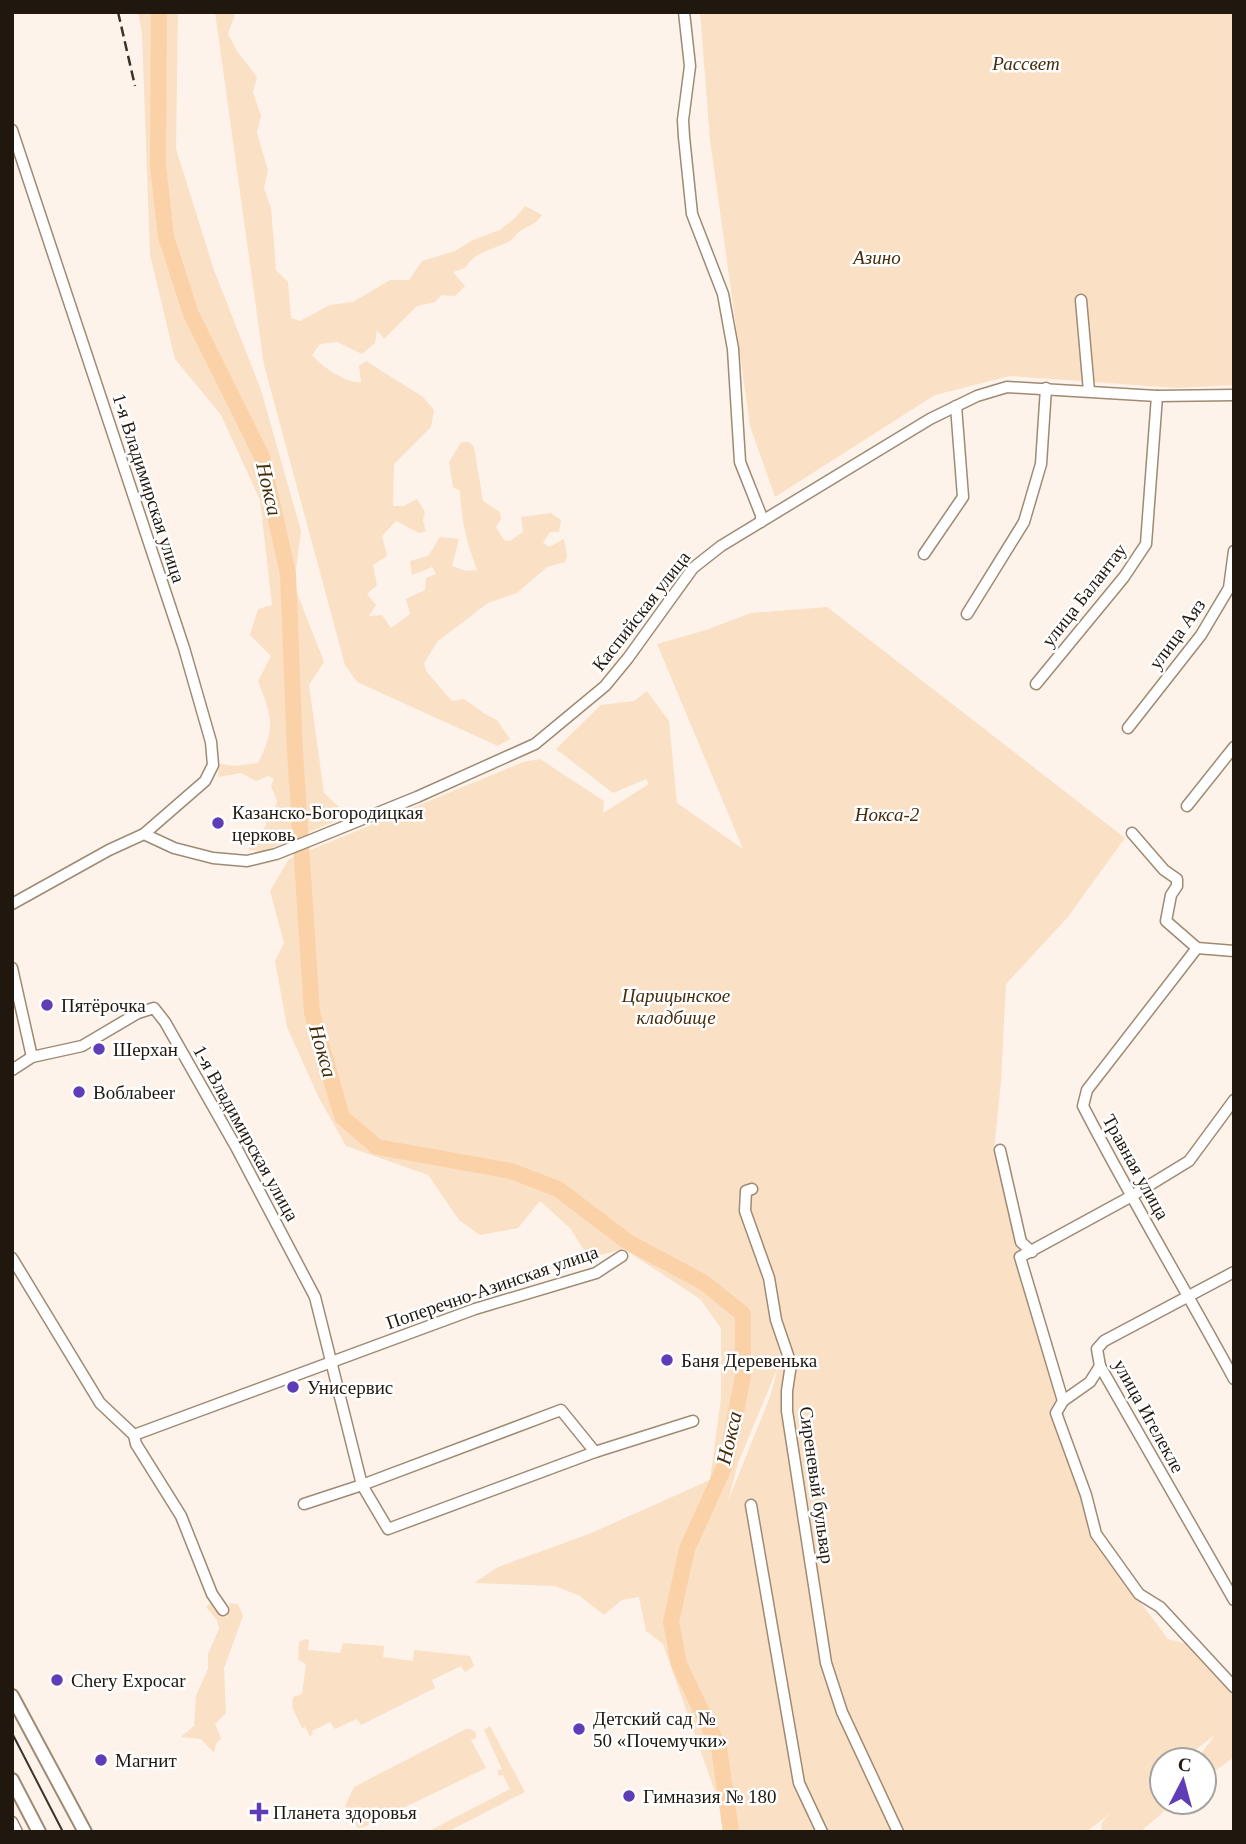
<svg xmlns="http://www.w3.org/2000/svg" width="1246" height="1844" font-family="Georgia,serif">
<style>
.green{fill:#fae0c5;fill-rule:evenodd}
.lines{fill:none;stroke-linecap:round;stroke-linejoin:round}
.river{stroke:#fbd2a7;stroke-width:16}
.minor-casing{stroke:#9f8a73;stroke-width:13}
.major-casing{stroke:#9f8a73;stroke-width:16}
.minor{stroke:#fff;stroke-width:10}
.major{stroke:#fff;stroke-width:12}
.tram{stroke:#3b332a;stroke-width:2}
.rail{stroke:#3b332a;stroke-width:2.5;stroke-dasharray:10 5;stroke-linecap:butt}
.poi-dot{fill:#5e3db6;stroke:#fff;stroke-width:2.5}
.labels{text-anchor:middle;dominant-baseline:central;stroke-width:5;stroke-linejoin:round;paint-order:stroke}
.park-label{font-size:19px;font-style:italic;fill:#462c0a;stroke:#fff}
.street-label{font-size:19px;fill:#20180f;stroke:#fff}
.poi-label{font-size:19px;fill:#20180f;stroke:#fff;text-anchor:start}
.water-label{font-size:21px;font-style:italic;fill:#452b09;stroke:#fff}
</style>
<rect width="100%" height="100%" fill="#fdf3ea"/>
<g class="green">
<path d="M 138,12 L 178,12 L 176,149 L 214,270 L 261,390 L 301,531 L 294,585 L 324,662 L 309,685 L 324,793 L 339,807 L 338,820 L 264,851 L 249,850 L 250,842 L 266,826 L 266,814 L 274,811 L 277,801 L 271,786 L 274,779 L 268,776 L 256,781 L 241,773 L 218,777 L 219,764 L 235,766 L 258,763 C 276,727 272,717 258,681 L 271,656 L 250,635 L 258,609 L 272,605 L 260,500 L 221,415 L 175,359 L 150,255 L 142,33 Z"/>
<path d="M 215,12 L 236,12 L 228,34 L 237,51 L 257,77 L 253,92 L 261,116 L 257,133 L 268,170 L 264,188 L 271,208 L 276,270 L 288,282 L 291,318 L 300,321 L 330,305 L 353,302 L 390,280 L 409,280 L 422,261 L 455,251 L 473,240 L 500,230 L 516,217 L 525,206 L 542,215 C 534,226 531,224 520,231 C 516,234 513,240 508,242 C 492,250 475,251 465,268 L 453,272 L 465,286 L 455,296 L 442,295 L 435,302 L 417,306 L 384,339 L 377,330 L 375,343 L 362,354 L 337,342 L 320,344 L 312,355 C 321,366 347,384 361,382 L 359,366 L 366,361 L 423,397 L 434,410 L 431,427 L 394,464 L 393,506 L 404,506 L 417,499 L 425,512 L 423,520 L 426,531 L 419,533 L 396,521 L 382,536 L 387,556 L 373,565 L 377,585 L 367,594 L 376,605 L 369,616 L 382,615 L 391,628 L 410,614 L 406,599 L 425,590 L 426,578 L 436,574 L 432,567 L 412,575 L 410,561 L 428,556 L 440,537 L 459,539 L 452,566 L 466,571 L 477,570 C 467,544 461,519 460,491 L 453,487 L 449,462 L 461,442 L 469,442 L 474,447 L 483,501 L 500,512 L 501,519 L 496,527 L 504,540 L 510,541 L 523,532 L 521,517 L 551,513 L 561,520 L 559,532 L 550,532 L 543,543 L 549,547 L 564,539 L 567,555 L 565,562 L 547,567 L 517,593 L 488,603 L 438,641 L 424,663 L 426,671 L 452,701 L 464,699 L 485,714 L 497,720 L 510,739 L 498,746 L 357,682 L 345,665 L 264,365 Z"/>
<polygon points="700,12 1234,12 1234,385 1176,388 1010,376 935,395 775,497 750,426 710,140"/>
<path d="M 827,607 L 1125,838 L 1067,918 L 1006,984 L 1001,1081 L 994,1150 L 1063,1409 L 1089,1534 L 1168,1639 L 1192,1645 L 1234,1692 L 1234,1757 L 1204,1779 L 1204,1760 L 1196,1760 L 1216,1734 L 1182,1760 L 1162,1760 L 1162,1775 L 1141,1791 L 1162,1777 L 1162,1802 L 1175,1802 L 1140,1832 L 1101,1832 L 1102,1822 L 1111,1813 L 1086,1832 L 723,1832 L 721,1809 L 663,1644 L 646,1631 L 639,1597 L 622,1600 L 604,1615 L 580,1596 L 555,1586 L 474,1583 L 498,1567 L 589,1534 L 710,1480 L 721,1398 L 721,1328 L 700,1299 L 624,1249 L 589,1258 L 570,1228 L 540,1201 L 518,1228 L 480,1235 L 459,1220 L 428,1175 L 346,1146 L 319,1098 L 287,1027 L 275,961 L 284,943 L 270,891 L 289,859 L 523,762 L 540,759 L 604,801 L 603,813 L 649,784 L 646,779 L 613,793 L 556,749 L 601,705 L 634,701 L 647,691 L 669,721 L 677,803 L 743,849 L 657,644 L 706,630 L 751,613 ZM 749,1220 L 784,1349 L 781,1358 L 748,1221 ZM 778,1367 L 770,1397 L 728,1501 L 738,1463 Z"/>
<polygon points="212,1602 219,1607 227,1618 230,1603 238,1604 243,1616 224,1668 226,1713 215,1724 221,1738 216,1744 214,1753 201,1739 181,1737 194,1726 196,1696 208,1669 208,1654 219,1629 217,1620 206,1607"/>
<polygon points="306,1639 309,1640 308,1650 340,1653 343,1643 384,1646 383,1657 413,1661 414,1650 470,1656 474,1666 465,1672 461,1666 432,1680 435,1688 361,1725 357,1719 335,1729 330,1722 312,1731 313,1734 310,1736 305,1727 302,1728 292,1707 293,1697 302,1694 306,1664 298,1660 299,1642"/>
<polygon points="490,1726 525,1792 447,1832 427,1832 510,1789 503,1775 499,1776 497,1771 502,1769 484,1730"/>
<polygon points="466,1729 471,1729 476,1733 476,1738 471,1740 486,1768 364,1827 358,1828 345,1806 354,1787"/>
</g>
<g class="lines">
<polyline class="river" points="159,12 158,166 166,237 191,314 262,457 288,574 295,752 312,1013 342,1117 377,1147 511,1171 558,1189 628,1242 703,1282 743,1314 743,1376 726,1463 687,1549 671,1622 679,1664 719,1748 731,1832"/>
<g class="minor-casing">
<g id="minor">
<polyline points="684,12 690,66 683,120 684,137 692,214 723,294 733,349 740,462 761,515 761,522"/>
<polyline points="12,130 184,648 211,742 213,765 205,781 144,834"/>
<polyline points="1081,300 1089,391"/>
<polyline points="924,554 963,497 956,406"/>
<polyline points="967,614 1024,522 1041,464 1046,388"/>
<polyline points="1036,684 1124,577 1146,544 1157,396"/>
<polyline points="1128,728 1201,635 1229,588 1234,551"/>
<polyline points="1187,806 1234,747"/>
<polyline points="1132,833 1164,870 1177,879 1177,886 1171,895 1166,921 1197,948 1234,951"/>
<polyline points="12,904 109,850 144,834 174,848 213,858 247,861 276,854 316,838 417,797 535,744 605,686 628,658 693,568 721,546 930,419 977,396 1007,387 1157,396 1234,395"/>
<path d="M 1197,948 L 1087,1090 L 1083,1106 C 1131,1199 1184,1287 1234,1379"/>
<polyline points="12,968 32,1057"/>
<polyline points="12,1070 32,1057 82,1046 138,1013 154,1008 165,1022 236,1147 315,1297 362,1485 388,1529 595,1452 693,1421"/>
<polyline points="1000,1150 1021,1242 1032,1252"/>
<polyline points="752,1189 746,1191 745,1211 769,1278 776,1320 791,1364 787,1391 787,1411 826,1663 842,1712 898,1832"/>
<polyline points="12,1258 100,1403 134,1435 136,1444 181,1516 212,1594 223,1610"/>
<polyline points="1234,1272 1104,1341 1097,1349 1100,1366 1234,1600"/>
<polyline points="1100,1366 1090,1382 1063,1401 1056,1413 1086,1495 1096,1534 1139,1594 1160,1607 1234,1687"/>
<polyline points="1063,1401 1020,1257 1130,1197 1189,1161 1234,1100"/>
<polyline points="134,1435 475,1309 596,1273 622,1256"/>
<polyline points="304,1504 362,1485 561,1410 595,1452"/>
<polyline points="751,1505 799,1783 822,1832"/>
<polyline points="12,1822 17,1832"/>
</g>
</g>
<g class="major-casing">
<g id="major">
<polyline points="12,1696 85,1832"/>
<polyline points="12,1780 39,1832"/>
</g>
</g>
<use href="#minor" class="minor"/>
<use href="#major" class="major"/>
<polyline class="tram" points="12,1733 63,1832"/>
<polyline class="rail" points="118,12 135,86"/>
</g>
<g class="poi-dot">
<circle cx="218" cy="823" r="7"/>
<circle cx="47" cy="1005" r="7"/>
<circle cx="99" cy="1049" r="7"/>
<circle cx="79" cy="1092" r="7"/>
<circle cx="667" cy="1360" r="7"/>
<circle cx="293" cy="1387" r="7"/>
<circle cx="57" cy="1680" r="7"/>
<circle cx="579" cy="1729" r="7"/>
<circle cx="101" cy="1760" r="7"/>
<circle cx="629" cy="1796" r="7"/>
<path d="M255.5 1801.5h7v7h7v7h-7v7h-7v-7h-7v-7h7z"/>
</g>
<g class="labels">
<g class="park-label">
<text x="1026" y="63">Рассвет</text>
<text x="877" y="257">Азино</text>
<text x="887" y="814">Нокса-2</text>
<text x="676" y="995">Царицынское<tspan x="676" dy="22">кладбище</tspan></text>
</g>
<g class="street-label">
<text transform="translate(149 488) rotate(72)">1-я Владимирская улица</text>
<text transform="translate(1084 595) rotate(-52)">улица Балантау</text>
<text transform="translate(641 611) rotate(-52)">Каспийская улица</text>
<text transform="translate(1177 634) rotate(-54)">улица Аяз</text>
<text transform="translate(246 1133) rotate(61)">1-я Владимирская улица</text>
<text transform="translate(1136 1167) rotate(61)">Травная улица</text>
<text transform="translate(492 1287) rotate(-19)">Поперечно-Азинская улица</text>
<text transform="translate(1149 1416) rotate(61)">улица Игелекле</text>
<text transform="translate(817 1485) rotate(82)">Сиреневый бульвар</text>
</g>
<g class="poi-label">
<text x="232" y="812">Казанско-Богородицкая<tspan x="232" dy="22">церковь</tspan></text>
<text x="61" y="1005">Пятёрочка</text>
<text x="113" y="1049">Шерхан</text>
<text x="93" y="1092">Воблаbeer</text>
<text x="681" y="1360">Баня Деревенька</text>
<text x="307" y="1387">Унисервис</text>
<text x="71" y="1680">Chery Expocar</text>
<text x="593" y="1718">Детский сад №<tspan x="593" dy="22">50 «Почемучки»</tspan></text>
<text x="115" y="1760">Магнит</text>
<text x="643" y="1796">Гимназия № 180</text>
<text x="273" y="1812">Планета здоровья</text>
</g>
<g class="water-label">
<text transform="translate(269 489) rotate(77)">Нокса</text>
<text transform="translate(323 1051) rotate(74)">Нокса</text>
<text transform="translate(729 1438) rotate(-77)">Нокса</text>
</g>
</g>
<rect width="1246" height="1844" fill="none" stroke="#20180f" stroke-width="28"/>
<g transform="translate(1183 1781) rotate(6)"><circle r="33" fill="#ffffff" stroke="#a6a39f" stroke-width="2"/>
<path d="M0-5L12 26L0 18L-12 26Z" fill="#5e3db6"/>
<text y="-10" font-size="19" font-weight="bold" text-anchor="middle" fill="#20180f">С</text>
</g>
</svg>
